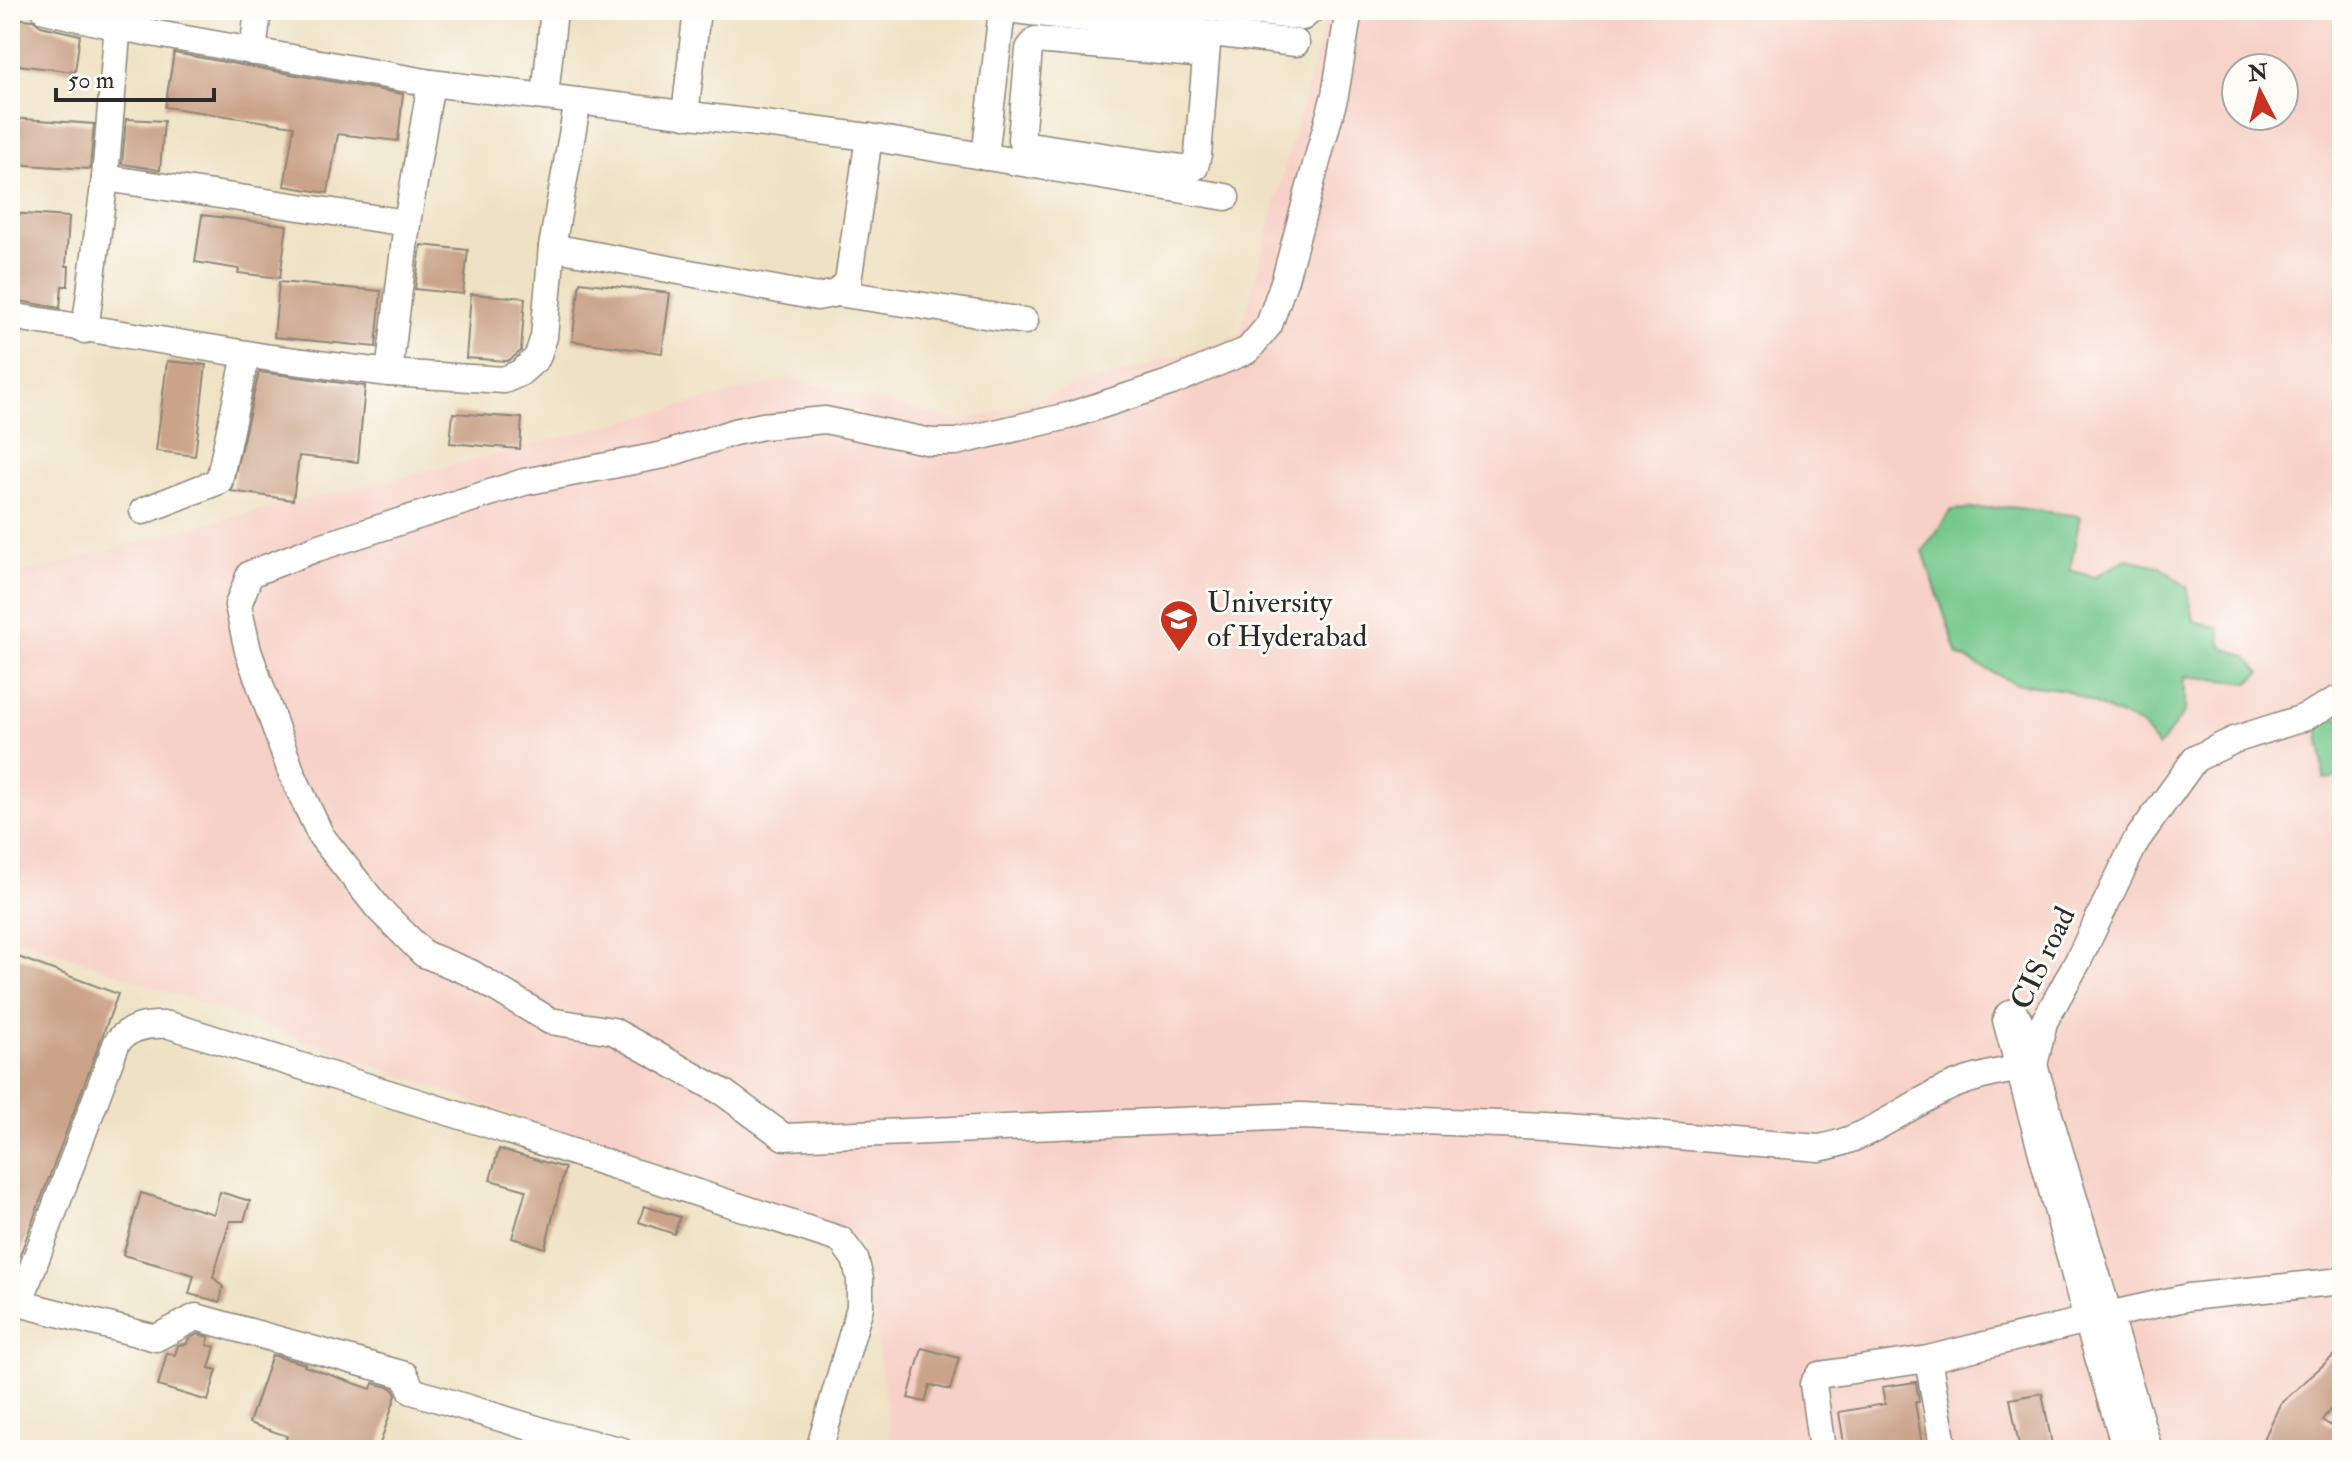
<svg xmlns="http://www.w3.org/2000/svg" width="2352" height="1460" font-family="'IM FELL Double Pica',serif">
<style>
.built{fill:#f7d1c7;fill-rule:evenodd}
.green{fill:#74c88c;stroke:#507a5c;stroke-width:2}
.building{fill:#cba389}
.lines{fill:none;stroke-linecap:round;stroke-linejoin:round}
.minor-casing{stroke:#8d8678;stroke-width:29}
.minor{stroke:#fff;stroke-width:26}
.labels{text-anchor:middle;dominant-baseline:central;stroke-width:6;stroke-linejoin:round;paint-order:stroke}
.poi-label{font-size:30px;fill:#2b2b2b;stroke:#fdfcf7;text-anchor:start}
.street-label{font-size:30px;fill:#2b2b2b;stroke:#fdfcf7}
</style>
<rect width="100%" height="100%" fill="#fdfcf7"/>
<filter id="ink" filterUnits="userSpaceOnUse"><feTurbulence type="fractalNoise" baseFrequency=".0125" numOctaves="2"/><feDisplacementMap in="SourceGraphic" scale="16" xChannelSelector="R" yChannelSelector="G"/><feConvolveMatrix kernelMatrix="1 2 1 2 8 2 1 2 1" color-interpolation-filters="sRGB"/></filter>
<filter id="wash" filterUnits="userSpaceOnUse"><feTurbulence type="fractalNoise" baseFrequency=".006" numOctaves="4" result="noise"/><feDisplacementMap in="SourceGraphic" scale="32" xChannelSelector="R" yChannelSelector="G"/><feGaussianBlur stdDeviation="1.8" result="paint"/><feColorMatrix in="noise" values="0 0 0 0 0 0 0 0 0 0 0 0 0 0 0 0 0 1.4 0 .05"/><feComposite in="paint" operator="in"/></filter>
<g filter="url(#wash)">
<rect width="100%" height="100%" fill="#efe2c4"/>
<path class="built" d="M 1328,10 L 2342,10 L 2342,1450 L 892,1450 L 864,1241 L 10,935 L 10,731 L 20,574 L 230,517 L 449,466 L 790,378 L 964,422 L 1239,336 ZM 2236,68 L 2284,68 L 2284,116 L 2236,116 Z"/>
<g class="green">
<polygon points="2010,507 2080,516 2070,570 2094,577 2127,559 2159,566 2187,587 2194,621 2219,628 2222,647 2246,656 2261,673 2249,683 2185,676 2185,712 2158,747 2141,725 2065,690 2014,683 1958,655 1923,551 1952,510"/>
<polygon points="2342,718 2342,777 2324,779 2318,721"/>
</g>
<g id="blocks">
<g class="building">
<polygon points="12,18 33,20 41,26 80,35 75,72 10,64"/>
<polygon points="174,53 403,94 398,141 338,134 328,193 284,186 294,126 165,107"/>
<polygon points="10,118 94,124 90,169 10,164"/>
<polygon points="126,119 164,121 160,170 122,164"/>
<polygon points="10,213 69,217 66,266 69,266 68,286 62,286 60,308 13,300 17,256 10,256"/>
<polygon points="202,215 287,225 280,278 238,273 239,269 195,262"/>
<polygon points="421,245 468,250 463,294 415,289"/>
<polygon points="279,282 381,291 376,347 274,337"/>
<polygon points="580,282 670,293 662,353 572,341"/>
<polygon points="471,294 525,298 521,351 511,359 507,361 466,358"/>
<polygon points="167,361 206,365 195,456 156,451"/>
<polygon points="259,372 365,386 358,462 299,456 293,500 231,491"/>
<polygon points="453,413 522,418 520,449 450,443"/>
<polygon points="10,954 118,994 12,1276 10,1276"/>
<polygon points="499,1149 565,1168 545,1248 512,1238 526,1190 490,1180"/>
<polygon points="220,1192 250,1201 244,1221 230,1221 213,1277 223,1287 220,1302 189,1294 194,1275 123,1255 141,1193 214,1214"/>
<polygon points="644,1206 680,1217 674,1234 639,1222"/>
<polygon points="198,1334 209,1337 207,1345 215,1347 209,1368 217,1370 208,1401 158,1386 167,1353 175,1355 178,1345 187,1344 188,1339"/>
<polygon points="922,1348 959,1358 950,1390 930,1385 925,1402 908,1398"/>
<polygon points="2342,1348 2342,1395 2322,1420 2342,1433 2342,1450 2259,1450 2280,1404"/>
<polygon points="272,1355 305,1364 304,1366 371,1389 373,1383 393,1388 396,1395 378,1450 282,1450 287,1436 249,1423"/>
<polygon points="1916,1382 1919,1402 1915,1402 1923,1450 1845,1450 1839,1412 1885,1404 1882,1387"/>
<polygon points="2042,1393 2053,1450 2020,1450 2010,1399"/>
</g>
</g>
</g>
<g filter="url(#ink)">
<use href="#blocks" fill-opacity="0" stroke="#8d8678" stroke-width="2"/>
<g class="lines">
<g class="minor-casing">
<g id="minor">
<polyline points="45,10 118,27 431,83 869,137 1226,197"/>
<polyline points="1014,10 1296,43"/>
<polyline points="1241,10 1303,17 1311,10"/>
<path d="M 1349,10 L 1335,95 L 1285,279 L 1269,325 L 1248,350 L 1172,382 L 1068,416 L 956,442 L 931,442 L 825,420 L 763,426 L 734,432 L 664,455 L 524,482 L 317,548 L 250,574 L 238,605 L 248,651 L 292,774 L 321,836 L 378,908 L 424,954 L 471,973 L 550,1021 L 613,1031 L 724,1093 L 784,1137 L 1300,1116 L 1570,1127 L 1819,1148 C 1867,1140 1900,1110 1943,1090 C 1971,1076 2004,1072 2034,1065"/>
<polyline points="253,52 258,10"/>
<polyline points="1206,55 1036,40 1029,49 1021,139 1029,145 1182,168 1195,167 1198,154 1208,33"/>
<polyline points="545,97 554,10"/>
<polyline points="685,115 697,10"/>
<polyline points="985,157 1002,10"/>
<polyline points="105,178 407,223"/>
<polyline points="552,247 817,297 837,293 848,282 869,137"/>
<polyline points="837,293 1025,321"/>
<polyline points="10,316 271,358 389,373 504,380 520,373 537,358 544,337 552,247 578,101"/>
<polyline points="85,330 105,178 119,11"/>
<polyline points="389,373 407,223 431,83"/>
<polyline points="143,511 219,481 246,355"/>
<polyline points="2034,1065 2044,1022 2078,961 2136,841 2195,759 2234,740 2303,718 2342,697"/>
<polyline points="10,1301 156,1338 196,1317 405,1375 412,1391 556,1435 620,1450"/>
<path d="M 19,1304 L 117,1042 C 130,1026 150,1024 169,1025 L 487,1124 L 841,1240 L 855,1259 L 860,1279 L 860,1307 L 819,1450"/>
<polyline points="2108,1315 2189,1297 2342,1281"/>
<polyline points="2087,1320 2006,1020 2008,1015 2013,1012 2019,1020 2034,1065 2149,1450"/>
<polyline points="1928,1359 1944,1450"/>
<polyline points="1822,1450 1813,1384 1819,1375 1928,1359 2087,1320 2126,1450"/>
</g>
</g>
<use href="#minor" class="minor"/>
</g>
</g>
<defs>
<g id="university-pin" transform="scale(2)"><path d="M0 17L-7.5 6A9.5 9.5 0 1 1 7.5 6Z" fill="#c8321e" stroke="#fdfcf7"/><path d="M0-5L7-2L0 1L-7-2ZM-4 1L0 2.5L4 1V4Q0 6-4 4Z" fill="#fff"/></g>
</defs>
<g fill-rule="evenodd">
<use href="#university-pin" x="1179" y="619"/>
</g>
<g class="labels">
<g class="poi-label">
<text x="1207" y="602">University<tspan x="1207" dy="34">of Hyderabad</tspan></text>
</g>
<g class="street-label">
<text transform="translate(2043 958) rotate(-64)">CIS road</text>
</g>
</g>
<rect width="2352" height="1460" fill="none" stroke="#fdfcf7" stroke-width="40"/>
<g transform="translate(2260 92) rotate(354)"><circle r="38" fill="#fdfcf7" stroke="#a9a8a5" stroke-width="2"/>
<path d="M0-6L14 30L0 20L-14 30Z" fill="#c8321e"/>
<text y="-12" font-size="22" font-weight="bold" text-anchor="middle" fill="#2b2b2b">N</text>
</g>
<path d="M56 88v12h158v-12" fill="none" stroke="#2b2b2b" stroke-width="4"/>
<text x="68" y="88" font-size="24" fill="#2b2b2b" stroke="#fdfcf7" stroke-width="6" paint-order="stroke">50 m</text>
</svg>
